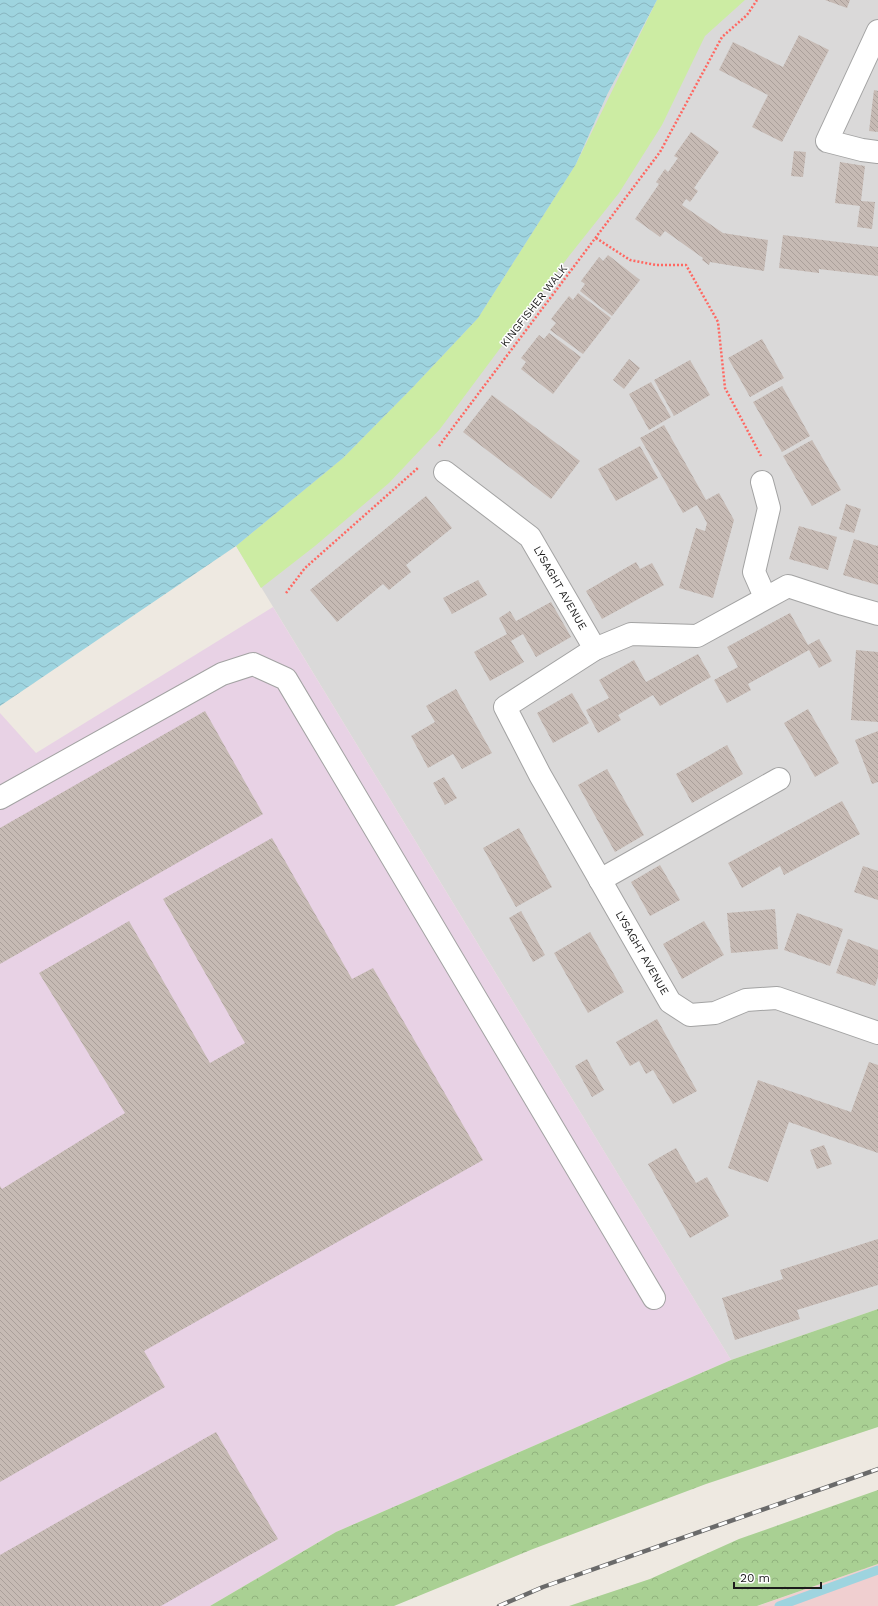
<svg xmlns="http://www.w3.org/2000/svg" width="878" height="1606" font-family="'Work Sans',sans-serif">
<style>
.residential{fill:#dad9d9}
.commercial{fill:#f0cfd0}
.industrial{fill:#e8d2e5}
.grass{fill:#cceca3}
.forest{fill:url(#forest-crowns)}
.water{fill:url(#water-waves)}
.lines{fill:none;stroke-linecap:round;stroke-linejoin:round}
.stream{stroke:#9ed4df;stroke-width:9}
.building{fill:url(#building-back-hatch)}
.minor-casing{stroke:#a3a3a3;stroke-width:24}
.path{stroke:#ff6761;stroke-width:2.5;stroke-dasharray:2 2;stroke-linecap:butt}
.minor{stroke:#fff;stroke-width:22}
.rail-casing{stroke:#6a6a6a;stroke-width:4.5}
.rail{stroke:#fff;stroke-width:3;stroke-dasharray:9;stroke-linecap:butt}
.labels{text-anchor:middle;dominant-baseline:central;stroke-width:3;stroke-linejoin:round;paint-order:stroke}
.street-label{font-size:11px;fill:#1c1c1c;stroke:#fff}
</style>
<defs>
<pattern id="forest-crowns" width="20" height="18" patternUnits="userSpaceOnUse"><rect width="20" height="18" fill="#a9d093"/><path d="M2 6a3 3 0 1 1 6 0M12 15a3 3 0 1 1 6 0" fill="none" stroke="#91b27e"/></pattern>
<pattern id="water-waves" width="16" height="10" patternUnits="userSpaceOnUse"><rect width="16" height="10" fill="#9ed4df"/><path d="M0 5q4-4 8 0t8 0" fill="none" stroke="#88b5bf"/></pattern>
<pattern id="building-back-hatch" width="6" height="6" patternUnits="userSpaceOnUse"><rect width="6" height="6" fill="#c6bab4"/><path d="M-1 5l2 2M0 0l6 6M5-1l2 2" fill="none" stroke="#aa9f9a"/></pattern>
</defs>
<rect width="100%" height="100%" fill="#eee9e1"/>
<polygon class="residential" points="657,0 878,0 878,1309 731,1360 236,546 576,164 607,95"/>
<polygon class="commercial" points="878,1564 878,1606 757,1606 766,1603"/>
<polygon class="industrial" points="273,607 731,1360 336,1532 210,1606 0,1606 0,713 36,753"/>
<polygon class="grass" points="657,0 745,0 705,36 662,125 619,193 569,256 440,429 389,483 315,546 261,588 236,546 343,458 414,386 478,318 576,164"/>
<g class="forest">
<polygon points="878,1309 878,1427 706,1484 533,1549 394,1606 210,1606 336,1532 731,1360"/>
<polygon points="878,1490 878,1564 757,1606 569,1606 650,1579 739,1539"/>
</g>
<polygon class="water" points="0,0 657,0 607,95 576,164 478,318 414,386 343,458 236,546 0,706"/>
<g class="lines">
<polyline class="stream" points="779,1606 878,1570"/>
</g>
<g class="building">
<polygon points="825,0 850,0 847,8"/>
<polygon points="799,35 829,50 782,142 752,127 768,95 719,70 733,42 783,67"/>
<polygon points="874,90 878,91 878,132 869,131"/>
<polygon points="691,132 719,152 694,188 698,191 690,202 686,199 682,205 723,233 768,240 764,271 710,262 709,265 702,260 703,258 665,231 660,237 635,219 659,184 656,182 665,169 668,172 678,158 674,156"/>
<polygon points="794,151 806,152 803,177 791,176"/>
<polygon points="840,162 865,166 861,201 875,202 872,229 857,227 860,206 835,203"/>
<polygon points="783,235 878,247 878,276 819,269 819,273 779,268"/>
<polygon points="608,255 640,280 612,316 580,291 585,284 581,281 599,257 603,261"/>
<polygon points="578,293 611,318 583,354 550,330 556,323 551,319 569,296 573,300"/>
<polygon points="549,333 581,357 553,394 521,369 526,362 521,358 539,335 544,339"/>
<polygon points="762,339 784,378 750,397 728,358"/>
<polygon points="629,359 640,368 624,389 613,380"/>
<polygon points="690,360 710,395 674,416 654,380"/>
<polygon points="651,382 671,417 649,430 629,394"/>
<polygon points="782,386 810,436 782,452 753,402"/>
<polygon points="492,395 580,461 551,499 463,432"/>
<polygon points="664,425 706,500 719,493 734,520 713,598 679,588 696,528 705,531 707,523 697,505 683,513 640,438"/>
<polygon points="812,440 841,490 812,506 783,456"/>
<polygon points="640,446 658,478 616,501 598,469"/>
<polygon points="426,496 452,528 406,565 411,572 389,590 383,584 337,622 310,590"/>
<polygon points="846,504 861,509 854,533 839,529"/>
<polygon points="799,526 837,537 828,570 789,559"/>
<polygon points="854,539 877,546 878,545 878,585 843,575"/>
<polygon points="636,562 640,569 652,563 664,585 602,619 586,591"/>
<polygon points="478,580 487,595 452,614 443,598"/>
<polygon points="551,602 571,637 536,657 523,634 511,641 524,662 490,681 474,652 507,634 499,618 510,611 516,621"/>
<polygon points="790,613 808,645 819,639 832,661 819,668 809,650 748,684 751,690 727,703 714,680 738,667 727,647"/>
<polygon points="856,650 878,652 878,722 851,720"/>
<polygon points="698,654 711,677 660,706 653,695 618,715 621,720 598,733 586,710 609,698 599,680 634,660 646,682"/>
<polygon points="456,689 492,753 462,769 453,754 428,768 411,736 435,722 426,706"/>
<polygon points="572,693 589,723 553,743 537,713"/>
<polygon points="808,709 839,763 815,777 784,723"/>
<polygon points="205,711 263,814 0,964 0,828"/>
<polygon points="878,731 878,782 872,784 855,740"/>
<polygon points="727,745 743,774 692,803 676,774"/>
<polygon points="607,769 644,835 615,852 578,785"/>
<polygon points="444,777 457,798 445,805 433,783"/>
<polygon points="842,801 860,834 784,875 780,866 742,888 728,863"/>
<polygon points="519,828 552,887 516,907 483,848"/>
<polygon points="272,838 352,979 373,968 483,1160 144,1351 165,1387 0,1482 0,1186 2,1189 125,1113 39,973 129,921 210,1063 245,1043 163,899"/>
<polygon points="660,865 680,900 650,916 631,882"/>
<polygon points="863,866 878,871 878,900 854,892"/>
<polygon points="775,909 778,949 731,953 727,913"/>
<polygon points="521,911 545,955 533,962 509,918"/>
<polygon points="797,913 843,929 830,966 784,950"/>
<polygon points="704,921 724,955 682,979 663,944"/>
<polygon points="590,932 624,992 588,1013 554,953"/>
<polygon points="848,939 878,950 878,977 875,986 836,973"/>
<polygon points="657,1019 697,1091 673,1104 653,1070 646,1074 639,1061 630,1066 616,1042"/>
<polygon points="587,1059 604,1090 592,1097 575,1066"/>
<polygon points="869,1062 878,1065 878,1153 789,1122 768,1182 728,1168 758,1080 851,1112"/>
<polygon points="824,1145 832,1164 817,1169 810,1150"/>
<polygon points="676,1148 696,1183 707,1177 729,1216 690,1238 648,1164"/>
<polygon points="878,1239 878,1285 797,1310 800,1319 735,1340 722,1298 783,1279 780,1270"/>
<polygon points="216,1432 278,1539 161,1606 0,1606 0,1555"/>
</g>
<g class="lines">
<g class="minor-casing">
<g id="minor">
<polyline points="878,31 827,141 862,150 878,152"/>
<polyline points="445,472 530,537 595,649"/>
<polyline points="762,482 769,508 754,572 765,597"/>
<polyline points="878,614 843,604 788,586 697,636 631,634 595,649 505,707 540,775 670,1002 690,1015 715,1013 746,1000 777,998 878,1033"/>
<polyline points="0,798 222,674 253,664 286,679 654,1298"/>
<polyline points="600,880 779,779"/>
</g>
</g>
<g class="path">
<polyline points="596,238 630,260 656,265 686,265 718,322 725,388 761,456"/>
<polyline points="439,446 660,152 722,37 747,15 757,0"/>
<polyline points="286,593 305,568 419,467"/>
</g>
<use href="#minor" class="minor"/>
<g class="rail-casing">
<polyline id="rail" points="499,1606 543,1587 878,1469"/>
</g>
<use href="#rail" class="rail"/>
</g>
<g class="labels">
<g class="street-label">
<text transform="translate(534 306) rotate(-52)">KINGFISHER WALK</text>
<text transform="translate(560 588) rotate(60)">LYSAGHT AVENUE</text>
<text transform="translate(642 953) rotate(60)">LYSAGHT AVENUE</text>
</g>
</g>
<path d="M734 1582v6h87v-6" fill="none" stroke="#1c1c1c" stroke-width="2"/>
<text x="740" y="1582" font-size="12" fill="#1c1c1c" stroke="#ffffff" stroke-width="3" paint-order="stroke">20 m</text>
</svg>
